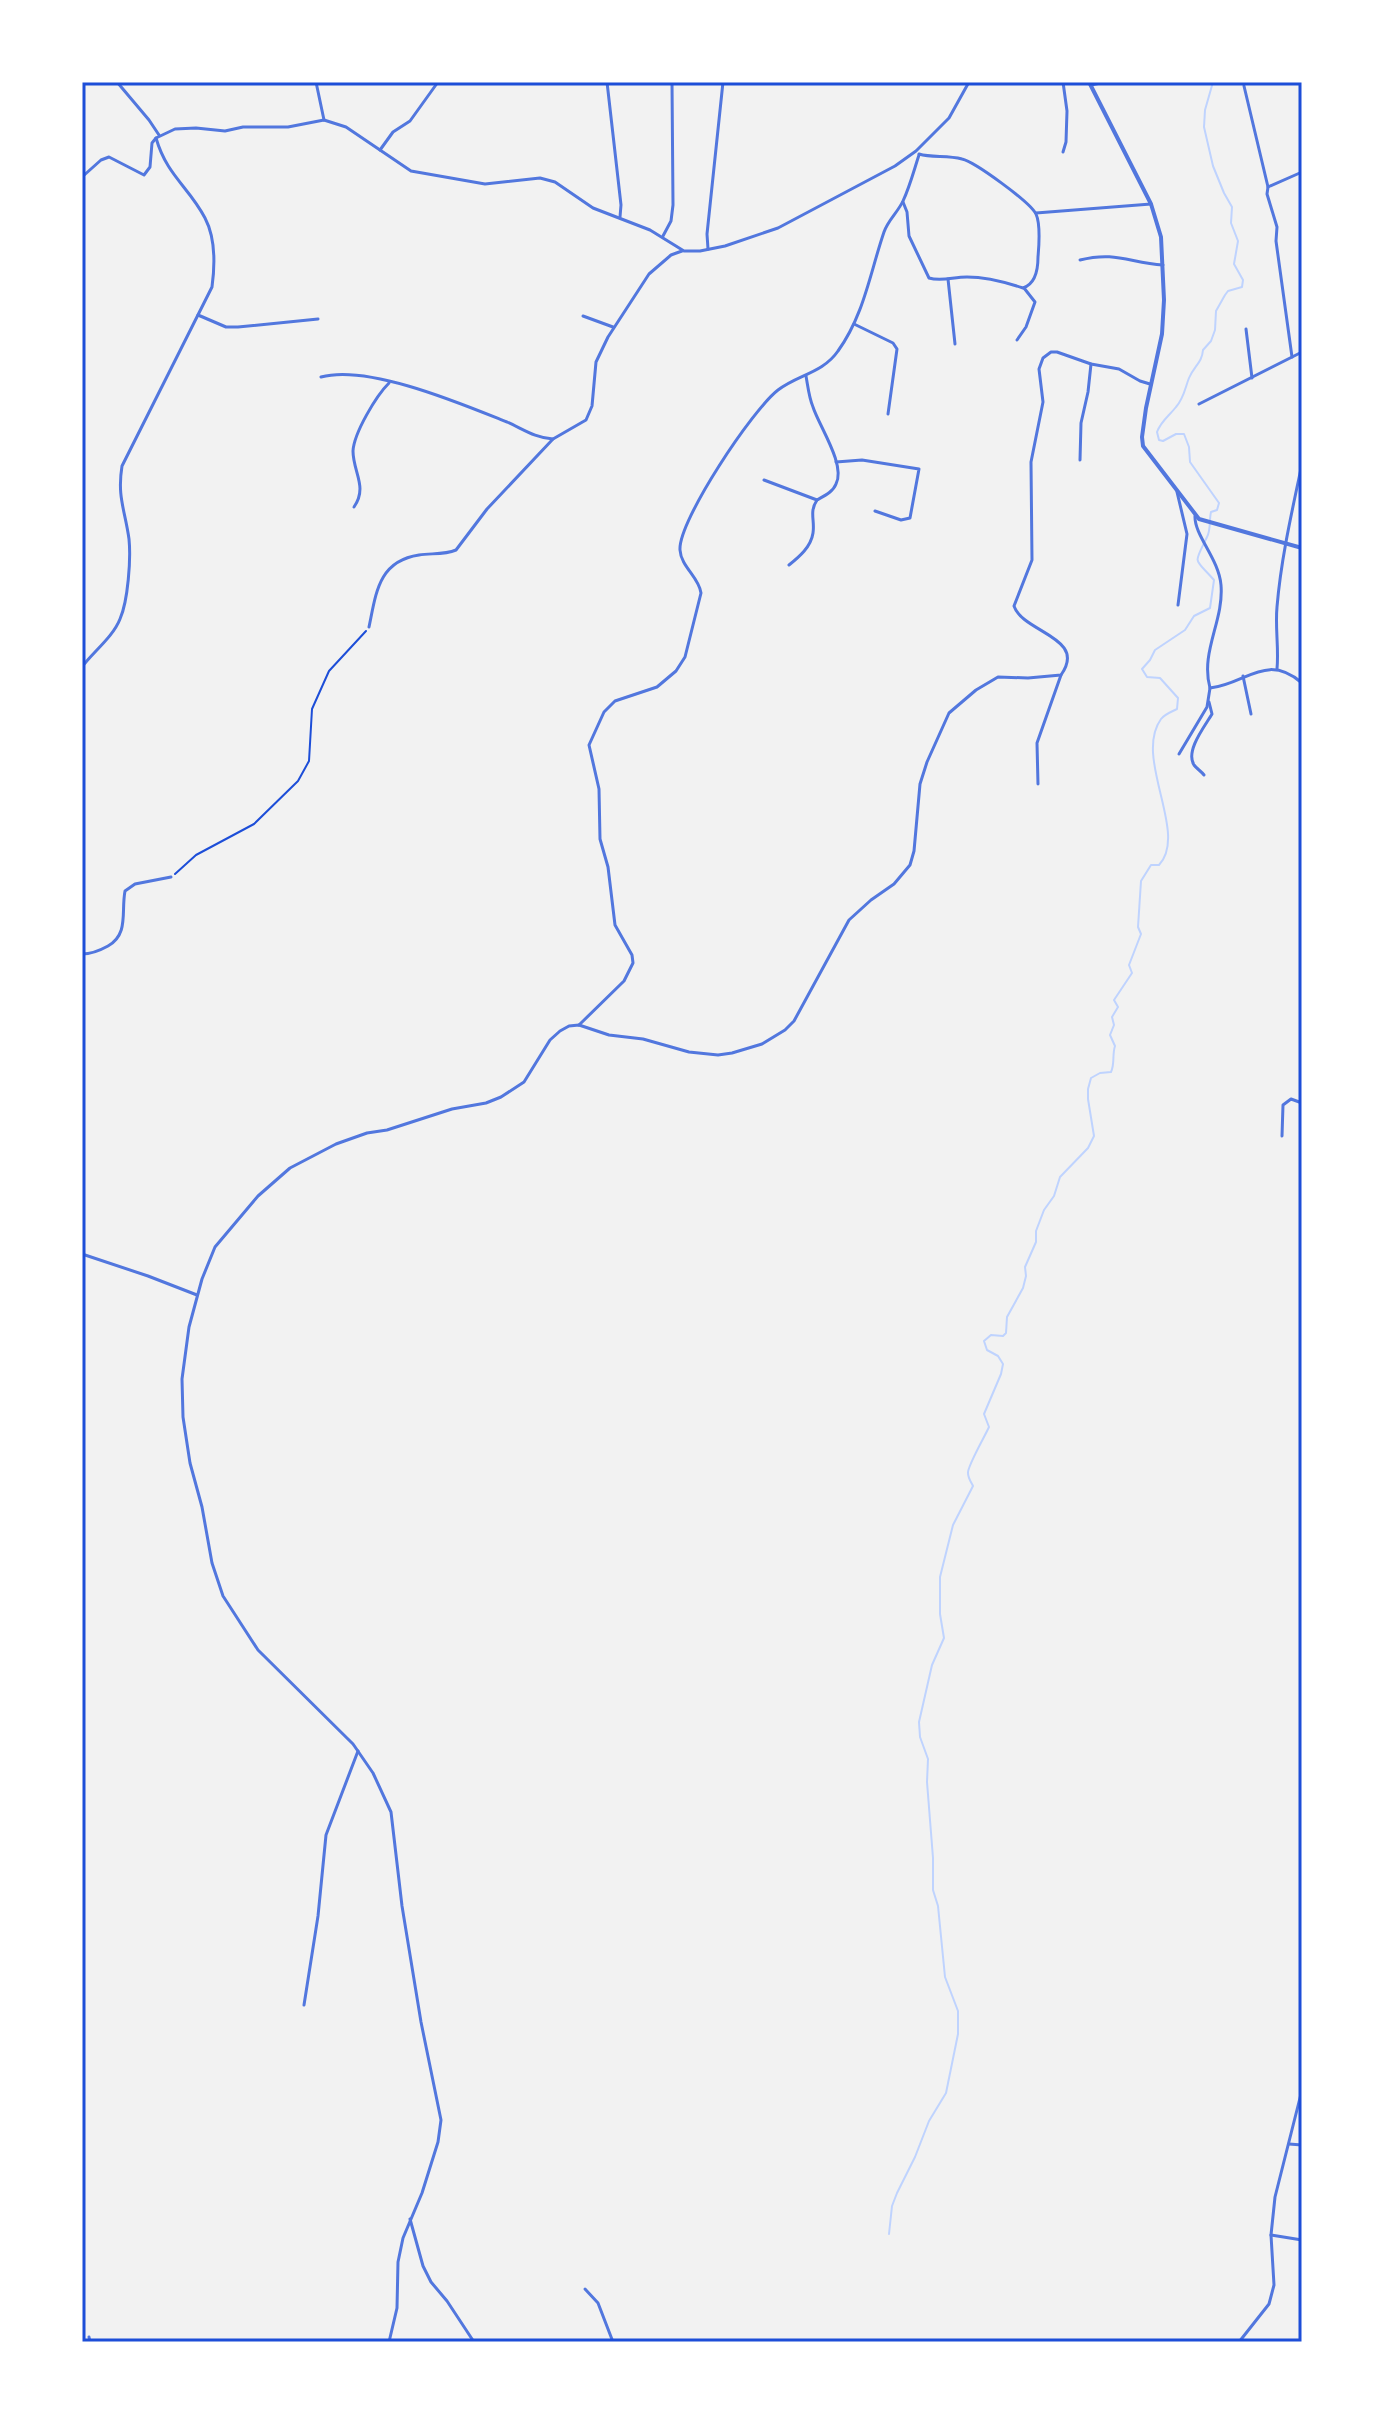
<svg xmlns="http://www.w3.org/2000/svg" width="1384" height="2424" font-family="'Playfair Display',serif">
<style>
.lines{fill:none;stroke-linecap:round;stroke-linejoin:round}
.stream{stroke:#bfd3fe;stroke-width:2}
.path{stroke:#1d4ed8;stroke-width:2}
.minor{stroke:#5277de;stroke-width:3}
.tertiary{stroke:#5277de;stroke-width:4}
.neatline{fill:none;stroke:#1d4ed8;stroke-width:3}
</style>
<rect width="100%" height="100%" fill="#f2f2f2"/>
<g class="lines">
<path class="stream" d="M 889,2234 L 892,2206 L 897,2193 L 915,2157 L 929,2121 L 946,2093 L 958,2034 L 958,2011 L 945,1977 L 938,1906 L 933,1890 L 933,1858 L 927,1782 L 928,1759 L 920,1737 L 919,1722 L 932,1665 L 944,1638 L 940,1614 L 940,1577 L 953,1525 L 973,1486 C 971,1482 968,1478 968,1473 C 967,1467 985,1436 989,1427 L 984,1414 L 1001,1374 L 1003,1364 L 998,1356 L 987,1350 L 984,1341 L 991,1335 L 1003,1336 L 1006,1333 L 1007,1317 L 1023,1288 L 1026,1276 L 1025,1267 L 1036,1242 L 1036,1231 L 1044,1210 L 1054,1196 L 1060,1177 L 1088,1148 L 1094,1136 L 1088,1099 L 1088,1089 L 1091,1078 L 1100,1073 L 1111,1072 C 1115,1064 1112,1055 1115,1046 L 1110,1035 L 1114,1025 L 1112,1017 L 1118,1007 L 1114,1000 L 1132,973 L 1129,965 L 1141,934 L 1138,927 L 1141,881 L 1151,865 L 1159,865 C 1189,833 1133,758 1161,719 C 1165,714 1171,712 1177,709 L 1178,698 L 1160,678 L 1147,677 L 1142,669 L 1150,660 L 1155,650 L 1185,630 L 1194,616 L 1210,608 L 1214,580 C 1194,557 1193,566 1207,537 C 1211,530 1209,520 1211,512 L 1217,510 L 1219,503 L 1190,462 L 1189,447 L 1184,434 L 1176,434 L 1163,441 L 1159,440 L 1157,432 C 1161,421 1169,416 1176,407 C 1184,398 1185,388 1189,378 C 1194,366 1202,363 1203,350 L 1211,341 L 1215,330 L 1216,311 L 1225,295 L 1228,291 L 1242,287 L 1243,280 L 1234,264 L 1238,241 L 1231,223 L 1232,207 L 1224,193 L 1213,166 L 1204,127 L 1205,110 L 1213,82"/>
<polyline class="path" points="175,874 196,855 254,824 298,781 309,761 312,709 329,671 366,631"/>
<g class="minor">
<polyline points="117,82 149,120 159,135"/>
<polyline points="316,82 324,120"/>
<polyline points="607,82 621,205 620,217"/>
<polyline points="1091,85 1105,82"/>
<polyline points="1244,86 1268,187 1302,172"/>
<polyline points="380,150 393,132 410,121 438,82"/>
<polyline points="1063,152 1066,142 1067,111 1063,82"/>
<polyline points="82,177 101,160 109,157 144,175 150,167 152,143 156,138 175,129 196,128 225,131 243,127 288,127 324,120 346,127 411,171 485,184 540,178 555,182 593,208 650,230 684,251 700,251 725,246 778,228 895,166 916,151 949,118 969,82"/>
<polyline points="1268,187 1267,194 1277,227 1276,241 1292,357"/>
<path d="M 903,202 L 907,212 L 909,236 L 929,278 C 941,282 953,277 967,277 C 986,277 1005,282 1023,288 C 1035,284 1038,269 1038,257 C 1039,245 1041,225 1036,214 C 1030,202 975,162 962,159 C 947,155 932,158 919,154"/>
<polyline points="1036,213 1151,204"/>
<polyline points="663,236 671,221 673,205 672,82"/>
<polyline points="708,249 707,234 723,82"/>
<path d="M 1080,260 C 1116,251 1130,263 1163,265"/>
<polyline points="948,279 955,344"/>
<polyline points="198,315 226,327 238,327 318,319"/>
<polyline points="583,316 613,327"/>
<polyline points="854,324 893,343 897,349 888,414"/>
<polyline points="1246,329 1252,378"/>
<polyline points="1017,340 1026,327 1035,302 1024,288"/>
<path d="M 321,377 C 368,364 462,404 507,422 C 523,429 535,438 553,439"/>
<polyline points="1199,404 1302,352"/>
<polyline points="1080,460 1081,423 1088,392 1091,364"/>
<polyline points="836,462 862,460 919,469 910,518 901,520 875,511"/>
<path d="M 764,480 L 817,500 C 824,496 833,492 836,484 C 846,465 819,426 813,407 C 809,398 808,387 806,376"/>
<polyline points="1177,492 1187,534 1178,605"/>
<path d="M 354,507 C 368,487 353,472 353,451 C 354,433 376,396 389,383"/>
<path d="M 1195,516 C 1194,535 1219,559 1221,585 C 1224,621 1200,652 1210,688 C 1246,684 1266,652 1302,683"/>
<path d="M 789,565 C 799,557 811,547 813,533 C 815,520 809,512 817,500"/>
<path d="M 369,627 C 376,594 378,561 419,555 C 431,553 444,555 456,550 L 487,509 L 553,439 L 586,420 L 592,406 L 596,362 L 608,337 L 649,274 L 671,255 L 682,251"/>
<path d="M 82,667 C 93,652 113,637 120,619 C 128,601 131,559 129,539 C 125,510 117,497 122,466 L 212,287 C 215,265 216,239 205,218 C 189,187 167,176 156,138"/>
<path d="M 1277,669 C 1279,648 1275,628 1277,607 C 1281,559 1292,511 1302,464"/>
<polyline points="1243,676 1251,714"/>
<polyline points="1302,734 1302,772"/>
<polyline points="1179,754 1207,707 1210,688"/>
<path d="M 1204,775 C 1201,771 1197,769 1194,765 C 1185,751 1205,726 1212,714 L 1209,702"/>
<polyline points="1038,784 1037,743 1061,675"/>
<path d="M 82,954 C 92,954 99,951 108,946 C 129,934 121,912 125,891 L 135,884 L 171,877"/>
<path d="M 579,1025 L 624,981 L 633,963 L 632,955 L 615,925 L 608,867 L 600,839 L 599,789 L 589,745 L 604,712 L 615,701 L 657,687 L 676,671 L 685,657 L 701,593 C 699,577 681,567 680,550 C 678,521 753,409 778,390 C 797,375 823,373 838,351 C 864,315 870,273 884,232 C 888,220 898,212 903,201 C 910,186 914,170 919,155"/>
<polyline points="1282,1136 1283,1105 1291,1099 1302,1103"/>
<polyline points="82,1254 148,1276 197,1295"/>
<polyline points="304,2005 318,1916 326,1835 358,1751"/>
<polyline points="1302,2090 1302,2081"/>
<polyline points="1289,2144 1302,2145"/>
<polyline points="410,2219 423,2266 431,2282 447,2301 474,2342"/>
<polyline points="1271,2235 1302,2240"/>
<polyline points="585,2289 598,2303 613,2342"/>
<polyline points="89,2337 90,2342"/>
<path d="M 389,2342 L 397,2308 L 398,2262 L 403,2238 L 422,2193 L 438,2142 L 441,2120 L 421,2022 L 402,1906 L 391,1812 L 373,1773 L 353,1744 L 258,1650 L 223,1596 L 212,1563 L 202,1507 L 190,1463 L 183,1417 L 182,1379 L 189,1327 L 202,1279 L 215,1247 L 258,1196 L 290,1168 L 336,1144 L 367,1133 L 387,1130 L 452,1109 L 486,1103 L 501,1097 L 524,1082 L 550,1040 L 560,1031 L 569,1026 L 579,1025 L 609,1035 L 643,1039 L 689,1052 L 718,1055 L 732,1053 L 762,1044 L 785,1030 L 794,1021 L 849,920 L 871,900 L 894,884 L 910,865 L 914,851 L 920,784 L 927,762 L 949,713 L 976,690 L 998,677 L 1028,678 L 1061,675 C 1088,637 1023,633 1014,606 L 1032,560 L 1031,462 L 1043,402 L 1039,369 L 1043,358 L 1051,352 L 1057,352 L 1091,364 L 1119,369 L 1140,381 L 1150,384"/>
<polyline points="1239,2342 1269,2304 1274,2285 1271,2235 1275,2197 1302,2090"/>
</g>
<polyline class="tertiary" points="1089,82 1151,204 1161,237 1164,300 1162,334 1146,408 1142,437 1143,446 1199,519 1302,548"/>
</g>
<rect width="1384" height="2424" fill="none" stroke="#ffffff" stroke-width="168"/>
<rect x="84" y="84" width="1216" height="2256" class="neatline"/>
</svg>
